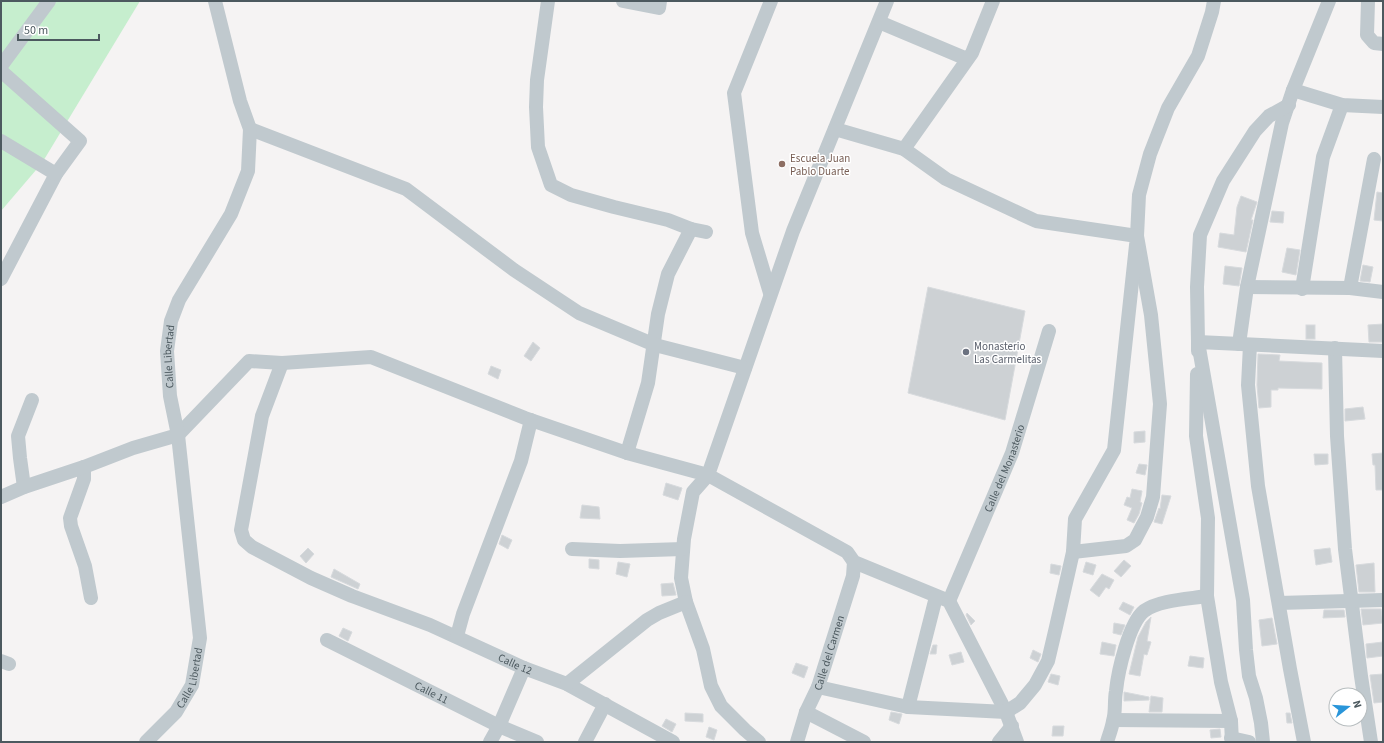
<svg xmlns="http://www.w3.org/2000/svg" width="1384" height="743" font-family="'Source Sans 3',sans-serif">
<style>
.green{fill:#c6eece}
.building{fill:#cdd1d4;stroke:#d7dadd}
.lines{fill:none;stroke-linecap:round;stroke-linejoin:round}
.minor{stroke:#c0c9ce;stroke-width:14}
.education-dot{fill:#8d6e63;stroke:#fff;stroke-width:1.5}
.worship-dot{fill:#6b7280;stroke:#fff;stroke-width:1.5}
.labels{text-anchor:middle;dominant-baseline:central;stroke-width:3;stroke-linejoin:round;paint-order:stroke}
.education-label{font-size:11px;fill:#785e54;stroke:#fff;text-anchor:start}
.worship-label{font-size:11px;fill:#5b616d;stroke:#fff;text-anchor:start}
.street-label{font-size:11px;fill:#4c595f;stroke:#fff}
</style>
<rect width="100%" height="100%" fill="#f5f3f3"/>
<polygon class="green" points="1,1 140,1 42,163 1,211"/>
<g class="building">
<polygon points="1377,192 1383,193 1383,221 1374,220"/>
<polygon points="1241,196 1257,202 1251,220 1253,220 1246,252 1218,247 1220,233 1234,235 1237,207"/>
<polygon points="1272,211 1284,212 1283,223 1270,222"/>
<polygon points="1287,248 1300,250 1296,275 1282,272"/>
<polygon points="1363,265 1373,267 1370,282 1360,281"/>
<polygon points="1225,266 1242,268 1239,286 1223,284"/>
<polygon points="928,287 1025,311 1005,420 908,393"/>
<polygon points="1383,324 1383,342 1369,342 1368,325"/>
<rect x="1306" y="325" width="9" height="14"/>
<polygon points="533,342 540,348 531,361 524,356"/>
<polygon points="1258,354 1280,355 1279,361 1322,363 1322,389 1278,388 1278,390 1271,390 1271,407 1259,408 1257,385"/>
<polygon points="491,366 501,370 498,379 488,374"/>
<polygon points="1363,407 1365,419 1345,421 1345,409"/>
<polygon points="1145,431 1145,442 1134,443 1134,432"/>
<polygon points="1383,453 1383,490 1376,490 1375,465 1373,465 1372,454"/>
<polygon points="1314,454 1328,454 1328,464 1315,465"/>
<polygon points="1139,464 1147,465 1145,475 1136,473"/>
<polygon points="666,483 682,488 678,500 663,495"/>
<polygon points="1132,489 1142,491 1140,502 1142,503 1139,514 1134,523 1127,520 1132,508 1124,505 1127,497 1130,498"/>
<polygon points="1162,495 1171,496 1162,524 1154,522 1159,508 1160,509"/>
<polygon points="582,505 599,507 600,519 580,518"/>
<polygon points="502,535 512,540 508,549 499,544"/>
<polygon points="308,548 314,554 306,563 300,556"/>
<polygon points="1330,548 1332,562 1316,565 1314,550"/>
<polygon points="589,559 599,560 599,569 589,568"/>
<polygon points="1124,560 1131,566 1121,577 1114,571"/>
<polygon points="618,562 630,564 627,577 616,574"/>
<polygon points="1086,562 1096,565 1093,575 1083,572"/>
<polygon points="1374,563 1375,592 1359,592 1356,565"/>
<polygon points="1051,564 1061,566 1059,575 1050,573"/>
<polygon points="334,569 360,584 358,589 331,577"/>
<polygon points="1102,574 1114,580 1109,589 1106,587 1099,597 1090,590"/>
<polygon points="673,583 676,595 662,596 661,584"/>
<polygon points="1123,602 1134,607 1130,615 1119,609"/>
<polygon points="1361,609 1381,609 1383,623 1363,625"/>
<polygon points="1324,610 1344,610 1345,617 1323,618"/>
<polygon points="967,613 975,621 971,625 966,615"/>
<polygon points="1151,617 1147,641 1151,642 1147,655 1144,654 1140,676 1129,674 1138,637 1146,622"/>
<polygon points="1272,618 1277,644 1262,646 1259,620"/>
<polygon points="1114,623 1125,625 1121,635 1113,633"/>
<polygon points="343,628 352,632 348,641 339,636"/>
<polygon points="1102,642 1116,645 1114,656 1100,654"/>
<polygon points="1383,642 1383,656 1367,658 1366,644"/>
<polygon points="933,645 937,645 936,654 930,654"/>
<polygon points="1033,650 1041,654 1038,662 1030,658"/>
<polygon points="961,652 964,662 952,665 949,655"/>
<polygon points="1190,656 1204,658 1203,668 1188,666"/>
<polygon points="796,663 808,667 804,678 792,673"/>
<polygon points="1051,674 1060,676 1058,685 1048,682"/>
<polygon points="1383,674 1383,702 1374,703 1370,675"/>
<polygon points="1124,692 1149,697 1149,700 1124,701"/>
<polygon points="1151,696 1163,698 1162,712 1149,712"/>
<polygon points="891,712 902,714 899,724 889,720"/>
<polygon points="685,713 703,714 703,722 685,721"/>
<polygon points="1286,713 1290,713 1292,723 1287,723"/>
<polygon points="666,719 676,724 672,732 662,726"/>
<polygon points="1053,726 1064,726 1063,736 1052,736"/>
<polygon points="709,727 717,730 714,740 706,737"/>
<polygon points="1220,729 1221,737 1211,738 1210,730"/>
</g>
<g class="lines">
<g class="minor">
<polyline points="548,1 537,80 536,107 538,147 551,185 571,195 614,207 668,220 691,229 668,274 658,314 648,383 627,453"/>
<polyline points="623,1 659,8 660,1"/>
<polyline points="887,1 793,231 708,475 847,552 854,562 949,601 1006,712 1017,742"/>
<polyline points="1368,1 1367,35 1374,43 1383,44"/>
<polyline points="879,22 967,59"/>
<polyline points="1,66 49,1"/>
<polyline points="1,71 80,141 56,174 1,279"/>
<polyline points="1293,90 1342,105 1383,107"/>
<polyline points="250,129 406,189 514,270 579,313 655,345 745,368"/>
<polyline points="1,141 56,174"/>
<polyline points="904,149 972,53 993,1"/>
<polyline points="691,229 706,232"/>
<polyline points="1247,287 1350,288 1383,292"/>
<polyline points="1350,288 1374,159"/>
<polyline points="1302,289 1323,157 1342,105"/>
<polyline points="770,293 752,233 734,93 771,1"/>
<polyline points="1239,344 1247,287 1282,123 1293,90 1329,1"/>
<polyline points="1250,345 1248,385 1258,486 1290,669 1304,742"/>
<polyline points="1335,348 1337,436 1345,549 1361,676 1371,742"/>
<polyline points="1198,351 1198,342 1383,351"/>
<path id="s1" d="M 282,363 L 262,416 L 241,530 L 244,540 L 252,547 L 311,578 L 352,596 L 430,625 L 524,668 L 567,684 L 673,742"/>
<polyline points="1197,374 1196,436 1208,518 1207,596 1221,682 1231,721 1232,742"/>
<polyline points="84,467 84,479 70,518 71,526 85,566 91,598"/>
<polyline points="24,487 20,458 18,436 32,400"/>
<polyline points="1,497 24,487 84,467 133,448 178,435 249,361 282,363 371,357 525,418 627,453 708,475 693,492 684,539 681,578 686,602 703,649 711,686 721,706 745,730 759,742"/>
<polyline points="572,549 620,551 683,549"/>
<polyline points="1073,552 1126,546 1135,540 1147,517 1153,497 1160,404 1151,315 1137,236 1139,195 1150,154 1168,108 1198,56 1212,12 1214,1"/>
<path id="s2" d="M 949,601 L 1012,453 L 1049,331"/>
<polyline points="1279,603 1383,600"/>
<polyline points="457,636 463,614 521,461 531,420"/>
<path id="s3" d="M 327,640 L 499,726 L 537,742"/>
<polyline points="1,661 9,664"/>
<polyline points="567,684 647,620 659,613 686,602"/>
<polyline points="818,687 908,707 1006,712 1020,703 1035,685 1048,661 1056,627 1073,552 1075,519 1114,450 1137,236 1036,221 946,179 904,149 835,129"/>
<polyline points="908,707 936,597"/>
<polyline points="806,712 864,742"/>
<polyline points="1114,720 1231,721"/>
<polyline points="1231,738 1249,742"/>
<path id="s4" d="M 146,742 L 176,712 L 192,685 L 200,638 L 178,435 L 170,396 L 167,351 L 171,321 L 179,300 L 231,214 L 248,171 L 250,129 L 240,101 L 215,1"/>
<polyline points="490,742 499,726 524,668"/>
<polyline points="585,742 605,704"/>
<path id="s5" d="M 797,742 L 806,712 L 818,687 L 853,576 L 854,562"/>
<polyline points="999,742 1012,726"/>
<path d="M 1107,742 C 1109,735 1112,728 1113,721 C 1116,712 1114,701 1116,691 C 1118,671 1129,623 1144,611 C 1159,600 1189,599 1207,596"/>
<polyline points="1263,742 1261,723 1256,698 1249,676 1246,650 1243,600 1198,342 1197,287 1200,235 1223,181 1255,131 1269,116 1289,105"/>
</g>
</g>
<circle class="education-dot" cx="782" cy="164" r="4"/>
<circle class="worship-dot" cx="966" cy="352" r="4"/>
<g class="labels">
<g class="education-label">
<text x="790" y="158">Escuela Juan<tspan x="790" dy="13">Pablo Duarte</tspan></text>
</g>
<g class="worship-label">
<text x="974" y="346">Monasterio<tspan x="974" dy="13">Las Carmelitas</tspan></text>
</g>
<g class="street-label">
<text stroke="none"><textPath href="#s4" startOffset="405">Calle Libertad</textPath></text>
<text stroke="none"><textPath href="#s2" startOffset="144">Calle del Monasterio</textPath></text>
<text stroke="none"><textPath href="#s5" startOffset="95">Calle del Carmen</textPath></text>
<text stroke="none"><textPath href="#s1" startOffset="482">Calle 12</textPath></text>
<text stroke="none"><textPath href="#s4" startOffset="80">Calle Libertad</textPath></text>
<text stroke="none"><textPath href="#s3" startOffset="117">Calle 11</textPath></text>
</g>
</g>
<rect width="1384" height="743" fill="none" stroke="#4c595f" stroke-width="4"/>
<g transform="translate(1348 707) rotate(73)"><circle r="19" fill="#ffffff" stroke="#b7bdbf"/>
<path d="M0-3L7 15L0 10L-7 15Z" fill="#2995d9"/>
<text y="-6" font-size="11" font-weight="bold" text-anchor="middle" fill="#4c595f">N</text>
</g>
<path d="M18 34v6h81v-6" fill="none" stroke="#4c595f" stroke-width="2"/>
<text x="24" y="34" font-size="12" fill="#4c595f" stroke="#ffffff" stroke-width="3" paint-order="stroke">50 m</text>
</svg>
